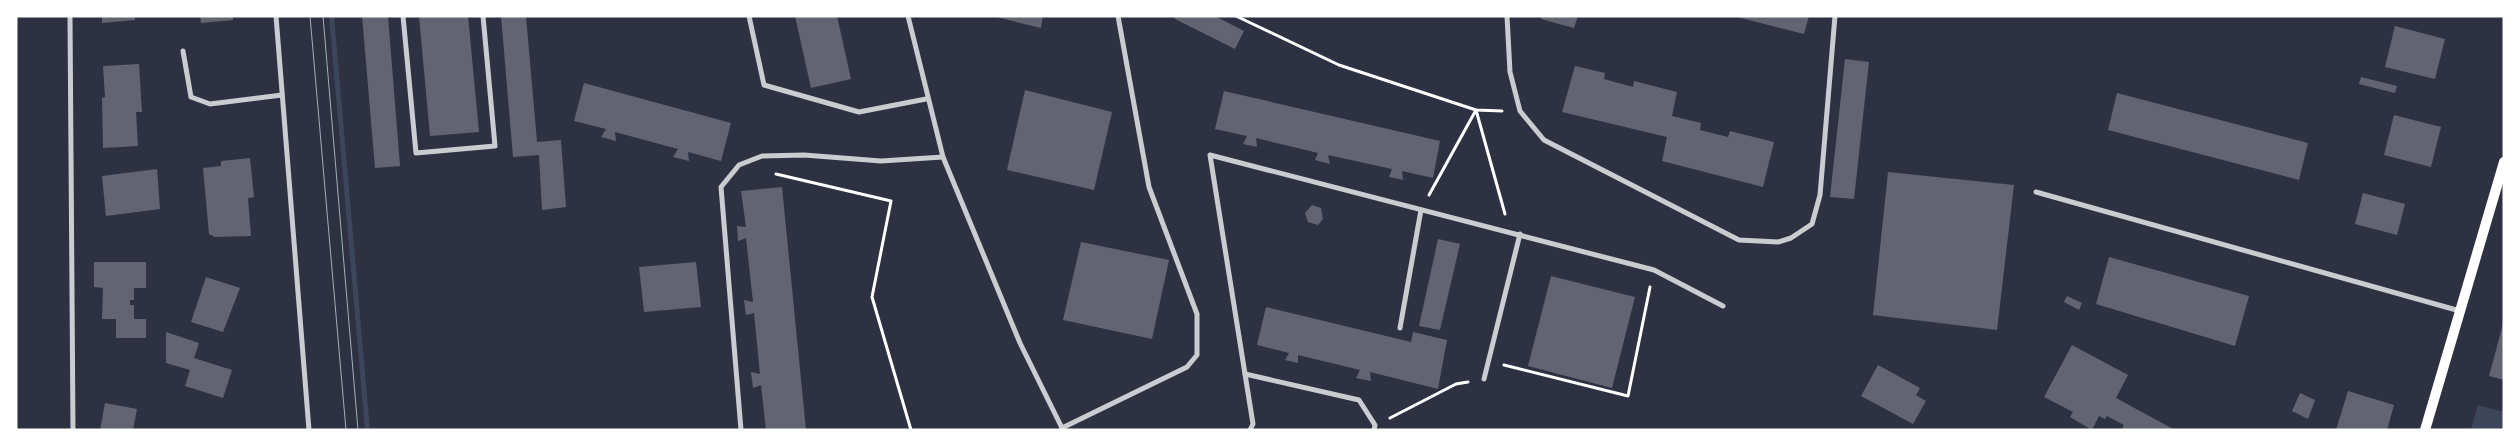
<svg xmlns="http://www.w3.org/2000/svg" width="2520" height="446" font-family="Mulish,sans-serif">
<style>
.green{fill:#3c4559}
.building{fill:#626471}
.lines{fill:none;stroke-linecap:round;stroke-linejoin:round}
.path{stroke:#fff;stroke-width:3}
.minor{stroke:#caccd0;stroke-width:5}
.secondary{stroke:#fff;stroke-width:10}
.tram{stroke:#abadb3;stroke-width:1}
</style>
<rect width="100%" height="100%" fill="#2d3142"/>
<g class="green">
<polygon points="329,16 334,16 370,430 365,430"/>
<polygon points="2478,405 2504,412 2504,430 2471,430"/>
</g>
<g class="building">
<polygon points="102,16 135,16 135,20 102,23"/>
<polygon points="200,16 233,16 233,20 201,23"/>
<polygon points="362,16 388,16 400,166 375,168"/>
<polygon points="419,16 468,16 479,132 430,136"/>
<polygon points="501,16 526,16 537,142 561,140 566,207 542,210 539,155 513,157"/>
<polygon points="795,16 837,16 851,79 811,88"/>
<polygon points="992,16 1043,16 1041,28"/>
<polygon points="1174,16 1215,16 1244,31 1235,49 1175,19"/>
<polygon points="1542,16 1578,16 1574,28 1541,19"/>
<polygon points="1733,16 1809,16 1804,34"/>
<polygon points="2395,26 2445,39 2435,79 2385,67"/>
<polygon points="1845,59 1869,62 1854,199 1830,197"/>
<polygon points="139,64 142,112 136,112 138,146 103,148 102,98 105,97 103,66"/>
<polygon points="1575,66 1605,73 1604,79 1633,87 1634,81 1677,92 1672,116 1701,123 1700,130 1728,137 1730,131 1774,142 1763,187 1662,161 1667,137 1562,112"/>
<polygon points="2361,77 2397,86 2395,93 2359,84"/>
<polygon points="584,83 731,123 721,161 688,152 689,161 673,157 678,149 615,132 616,141 601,137 606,129 574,121"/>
<polygon points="1025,90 1112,112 1094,190 1007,170"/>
<polygon points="1224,91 1440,141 1433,178 1402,171 1403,180 1389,177 1392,169 1328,155 1330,164 1315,160 1318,153 1256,138 1257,147 1243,144 1247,136 1215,129"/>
<polygon points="2117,93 2308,143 2299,180 2108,130"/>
<polygon points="2394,115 2441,127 2431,167 2384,155"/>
<polygon points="250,158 254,197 248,198 251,236 215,237 209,234 203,168 221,166 221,161"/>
<polygon points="157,169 160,209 106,216 102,176"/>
<polygon points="1888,172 2014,185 1997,330 1873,315"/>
<polygon points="782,187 806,430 766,430 761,385 753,388 751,372 760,374 754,313 746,315 744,300 753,302 746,238 738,241 737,226 746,227 741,191"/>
<polygon points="2363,193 2405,204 2397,235 2355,224"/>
<polygon points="1312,205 1321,208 1323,219 1318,225 1308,222 1305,213"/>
<polygon points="1438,239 1460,244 1440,330 1419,326"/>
<polygon points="1081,242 1169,260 1152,339 1063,320"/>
<polygon points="2109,257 2249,296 2235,346 2096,304"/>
<polygon points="94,262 146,262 146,288 134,288 134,300 130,300 130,305 134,305 134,319 146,319 146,338 116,338 116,319 102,319 103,288 94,287"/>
<polygon points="696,262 701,307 644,312 639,267"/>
<polygon points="1551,276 1635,297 1612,388 1528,366"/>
<polygon points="206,277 240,288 223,332 191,322"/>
<polygon points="2067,296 2082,303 2079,310 2064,302"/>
<polygon points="1266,307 1411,342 1413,332 1447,340 1438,389 1370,372 1371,381 1356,378 1360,370 1298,355 1298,363 1285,360 1289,353 1257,345"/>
<polygon points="2503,324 2504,324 2504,380 2489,376"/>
<polygon points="166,332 199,343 194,358 232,370 223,398 185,386 190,370 166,363"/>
<polygon points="2072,345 2128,375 2116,398 2175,430 2121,430 2124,425 2107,416 2105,419 2099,416 2092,430 2070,417 2073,412 2044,397"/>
<polygon points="1878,365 1920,388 1916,395 1926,401 1913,424 1861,396"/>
<polygon points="2348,391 2394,405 2387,430 2336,430"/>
<polygon points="2300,393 2315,400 2308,419 2292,411"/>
<polygon points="105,403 137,409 133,430 100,430"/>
</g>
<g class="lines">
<g class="path">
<polyline points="1236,16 1339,65 1476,110 1502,111"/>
<polyline points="776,174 891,201 872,297 911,430"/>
<polyline points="1429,195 1476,110 1505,214"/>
<polyline points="1504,365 1628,396 1650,287"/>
<polyline points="1390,418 1456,384 1468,382"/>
</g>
<g class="minor">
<polyline points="70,16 73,430"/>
<polyline points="276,16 309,430"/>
<polyline points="403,16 416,153 495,146 483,16"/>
<polyline points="749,16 764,85 859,112 926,99"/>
<polyline points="908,16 943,157 1020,343 1063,430"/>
<polyline points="1507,16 1510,72 1520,111 1544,140 1739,240 1778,242 1791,238 1812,224 1820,195 1835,16"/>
<polyline points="183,51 191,97 210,104 282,95"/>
<polyline points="2036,192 2460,311"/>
<polyline points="1400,328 1421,210"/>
<polyline points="1245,374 1359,400 1375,425 1374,430"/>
<polyline points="1484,379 1520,234"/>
<polyline points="1062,428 1187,367 1197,355 1197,314 1149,187 1118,16"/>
<polyline points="741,430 721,187 739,165 762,156 804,155 881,161 943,157"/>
<polyline points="1250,430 1253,424 1210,155 1654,270 1723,306"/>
</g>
<polyline class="secondary" points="2425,430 2504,162"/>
<g class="tram">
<polyline points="310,16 346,430"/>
<polyline points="323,16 358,430"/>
</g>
</g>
<rect width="2520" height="446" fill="none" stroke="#ffffff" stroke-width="35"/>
</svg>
